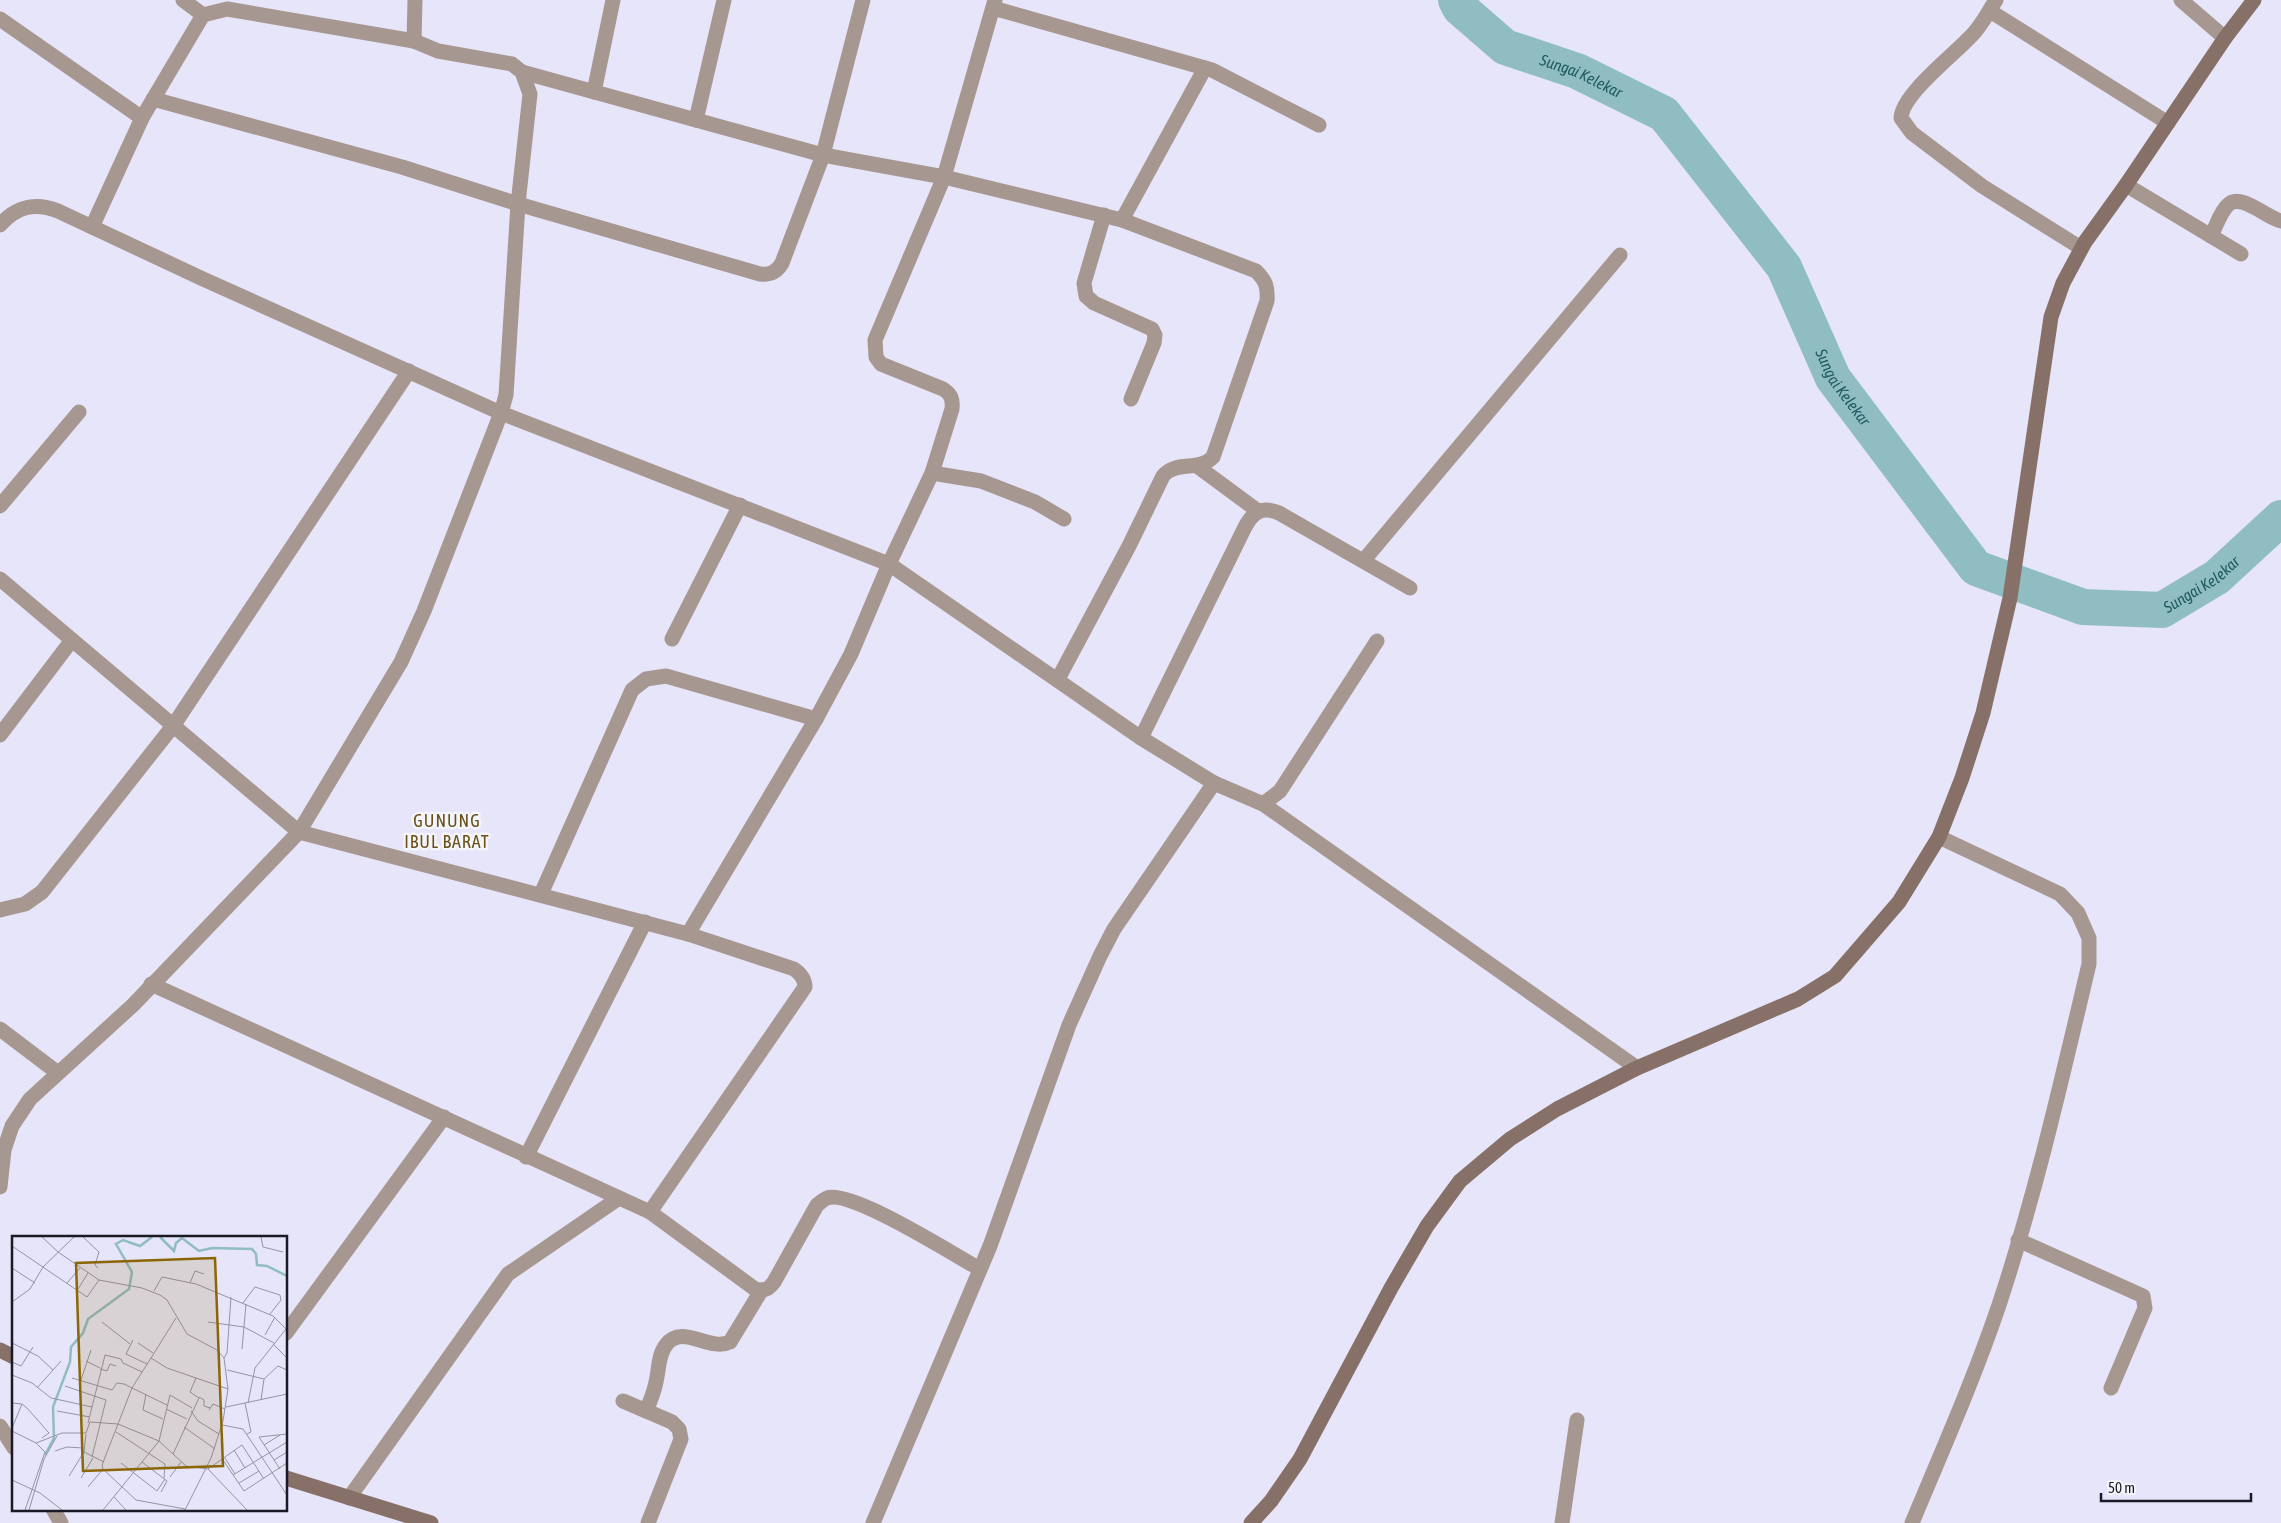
<svg xmlns="http://www.w3.org/2000/svg" width="2281" height="1523" font-family="'Asap Condensed',sans-serif">
<style>
.lines{fill:none;stroke-linecap:round;stroke-linejoin:round}
.river{stroke:#90bdc2;stroke-width:36}
.street{stroke:#a79791;stroke-width:15}
.secondary{stroke:#877067;stroke-width:15}
.labels{text-anchor:middle;dominant-baseline:central;stroke-width:5;stroke-linejoin:round;paint-order:stroke}
.water-label{font-size:16px;font-style:italic;fill:#1e5b62;stroke:#f4f4fb}
.quarter-label{font-size:18px;letter-spacing:1px;fill:#6b5119;stroke:#f4f4fb}
.inset-river{fill:none;stroke:#90bdc2;stroke-width:2.5}
.inset-road{fill:none;stroke:#9593a5;stroke-width:1}
.view{fill:#8b6606;fill-opacity:0.15;stroke:#8b6606;stroke-width:2.5}
.inset-edge{fill:none;stroke:#1b1925;stroke-width:2.5}
</style>
<rect width="100%" height="100%" fill="#e7e5fa"/>
<g class="lines">
<path class="river" id="s1" d="M 1456,0 L 1460,8 L 1505,47 L 1577,71 L 1664,114 L 1784,267 L 1833,378 L 1976,568 L 2083,607 L 2162,610 L 2217,577 L 2281,518"/>
<g class="street">
<polyline points="183,0 203,15"/>
<path d="M 1996,0 C 1988,12 1982,25 1972,35 C 1955,54 1902,94 1901,118 L 1912,133 L 1982,186 L 2081,248"/>
<polyline points="2181,0 2225,38"/>
<polyline points="993,8 1212,70 1319,125"/>
<polyline points="1990,11 2168,123"/>
<polyline points="0,19 142,118"/>
<path d="M 522,72 L 823,155 L 944,177 L 1122,220 L 1256,271 C 1266,281 1268,287 1267,301 L 1213,457 C 1199,472 1176,460 1163,476 L 1129,546 L 1058,679"/>
<polyline points="594,92 613,0"/>
<path d="M 153,99 L 402,167 L 518,204 L 760,274 C 770,275 777,272 782,263 L 823,155 L 863,0"/>
<polyline points="696,120 724,0"/>
<polyline points="2126,185 2241,254"/>
<polyline points="1104,215 1084,283 1086,296 1094,303 1152,329 1155,335 1154,343 1131,399"/>
<polyline points="1122,220 1205,68"/>
<path d="M 0,225 C 17,206 35,202 58,211 L 203,279 L 501,413 L 889,564 L 1141,738 L 1214,783 L 1114,929 L 1100,956 L 1069,1025 L 990,1246 L 873,1523"/>
<polyline points="92,227 142,118 203,15 227,9 414,41"/>
<path d="M 2211,236 C 2216,227 2220,212 2228,205 C 2240,192 2267,218 2281,221"/>
<polyline points="1197,466 1258,511"/>
<polyline points="932,473 981,481 1035,502 1064,519"/>
<polyline points="0,506 79,412"/>
<polyline points="1364,560 1620,255"/>
<path d="M 0,579 L 299,832 L 688,934 L 794,969 C 801,974 805,979 805,987 L 650,1212"/>
<polyline points="672,639 740,505"/>
<polyline points="0,735 72,640"/>
<path d="M 1141,738 L 1245,527 C 1253,512 1262,506 1279,513 L 1410,588"/>
<polyline points="1214,783 1263,804 1637,1068"/>
<polyline points="1263,804 1280,791 1377,641"/>
<polyline points="541,894 632,690 646,679 666,676 816,719"/>
<polyline points="0,910 25,904 42,892 173,726 409,371"/>
<path d="M 688,934 L 816,719 L 851,654 L 889,564 L 932,473 L 952,409 C 953,399 951,394 943,389 L 881,364 L 876,357 L 875,340 L 944,177 L 995,0"/>
<path d="M 151,984 L 650,1212 L 755,1289 C 764,1291 768,1290 774,1282 L 817,1205 C 820,1203 824,1199 827,1198 C 851,1189 954,1255 980,1269"/>
<polyline points="0,1029 58,1073"/>
<polyline points="526,1157 645,922"/>
<polyline points="0,1187 4,1150 12,1126 30,1099 133,1005 299,832 401,662 424,611 501,413 506,395 518,204 530,94 522,72 512,64 438,51 414,41 415,0"/>
<polyline points="2018,1240 2143,1296 2145,1308 2111,1388"/>
<polyline points="286,1333 444,1117"/>
<polyline points="623,1401 672,1422 679,1429 681,1439 648,1523"/>
<path d="M 646,1411 C 650,1402 654,1392 656,1382 C 659,1370 658,1355 666,1345 C 682,1323 709,1352 730,1342 L 761,1291"/>
<polyline points="0,1426 14,1448"/>
<polyline points="349,1498 508,1274 619,1198"/>
<polyline points="53,1509 61,1523"/>
<polyline points="1562,1523 1577,1420"/>
<path d="M 1912,1523 C 1942,1451 1974,1379 1999,1305 C 2036,1193 2062,1078 2089,964 L 2089,938 L 2078,913 L 2060,894 L 1939,837"/>
</g>
<g class="secondary">
<polyline points="0,1350 14,1357"/>
<polyline points="286,1478 431,1523"/>
<polyline points="1251,1523 1271,1501 1300,1459 1391,1288 1427,1226 1460,1181 1510,1139 1557,1109 1637,1068 1798,999 1835,976 1899,902 1939,837 1962,778 1983,713 2010,598 2051,317 2063,283 2085,242 2126,185 2225,38 2254,0"/>
</g>
</g>
<g class="labels">
<g class="water-label">
<text stroke="none"><textPath href="#s1" startOffset="150">Sungai Kelekar</textPath></text>
<text stroke="none"><textPath href="#s1" startOffset="570">Sungai Kelekar</textPath></text>
<text stroke="none"><textPath href="#s1" startOffset="1035">Sungai Kelekar</textPath></text>
</g>
<g class="quarter-label">
<text x="447" y="820">GUNUNG<tspan x="447" dy="21">IBUL BARAT</tspan></text>
</g>
</g>
<g transform="translate(12 1236)">
<rect width="275" height="275" fill="#e7e5fa"/>
<path class="inset-river" d="M 148,1 L 162,15 L 164,7 L 170,2 L 187,15 L 200,12 L 240,13 L 244,18 L 245,29 L 255,30 L 275,40M 33,219 L 42,202 L 41,171 L 58,126 L 59,111 L 71,97 L 76,83 L 117,53 L 120,36 L 104,8 L 111,4 L 128,10 L 140,1"/>
<path class="inset-road" d="M 30,1 L 46,16 L 87,44 L 130,52 L 148,59 L 155,64 L 175,98 L 205,114 L 212,122 L 216,153 L 211,185 L 199,222 L 173,274M 71,1 L 87,16 L 83,29 L 86,32M 249,1 L 251,11 L 271,16M 0,10 L 75,61 L 87,44M 0,32 L 23,47M 55,47 L 68,32M 178,47 L 183,35 L 192,38M 66,53 L 76,37M 142,55 L 150,41 L 184,48 L 261,80 L 275,94M 0,66 L 18,53 L 31,31 L 62,1M 231,67 L 243,51 L 268,59 L 269,64 L 258,78M 90,86 L 118,108M 196,86 L 232,91 L 262,107M 253,99 L 263,81M 121,104 L 114,118 L 135,128M 0,107 L 26,120 L 41,134M 126,107 L 141,117M 261,108 L 275,122M 230,113 L 234,68M 139,122 L 164,82M 212,122 L 215,117 L 219,61M 74,125 L 88,132M 0,126 L 9,130 L 21,111M 88,133 L 95,135 L 98,128 L 104,130M 215,134 L 252,143 L 249,164M 0,139 L 20,147 L 39,162 L 80,171M 60,142 L 100,154 L 105,147 L 112,148 L 155,169M 252,143 L 266,130 L 275,134M 69,144 L 79,114M 53,150 L 94,164 L 80,221M 25,152 L 49,125M 134,158 L 131,174 L 151,183M 187,161 L 192,164 L 192,170 L 198,172M 0,167 L 10,168 L 15,172 L 37,197 L 30,202M 233,167 L 239,196 L 235,198M 236,167 L 243,132 L 274,93M 214,171 L 275,158M 154,173 L 175,183M 197,174 L 201,168 L 213,173M 45,175 L 78,181M 179,175 L 186,185 L 207,198M 76,187 L 93,119 L 109,123 L 111,127 L 130,136M 210,189 L 231,193 L 275,259M 172,191 L 203,213M 0,192 L 10,168M 0,195 L 24,207 L 50,197 L 74,197 L 78,186 L 106,188 L 147,205 L 174,230 L 196,233 L 230,209 L 252,243M 104,196 L 153,228 L 152,242M 74,198 L 72,216 L 92,226M 252,209 L 268,199M 222,214 L 233,232M 43,215 L 55,211 L 71,212M 161,218 L 187,162 L 178,156 L 184,142M 213,222 L 223,238M 211,224 L 232,255 L 275,227M 262,224 L 275,216M 130,226 L 155,245 L 149,256M 109,227 L 145,255 L 153,243M 196,233 L 235,274M 268,233 L 247,201 L 275,198M 221,239 L 275,206M 57,240 L 72,216M 158,241 L 169,226M 69,242 L 81,222M 0,244 L 28,257 L 50,274M 227,247 L 247,235M 76,251 L 91,233M 102,261 L 114,274M 173,273 L 124,264 L 91,233 L 90,229 L 120,152 L 139,122 L 155,132 L 216,153M 13,274 L 33,216 L 24,207M 17,274 L 32,223 L 45,200M 91,274 L 147,205 L 158,159 L 180,172"/>
<path class="view" d="M 203,22 L 211,230 L 71,235 L 64,27 Z"/>
<rect width="275" height="275" class="inset-edge"/>
</g>
<path d="M2101 1493v8h150v-8" fill="none" stroke="#1b1925" stroke-width="2.5"/>
<text x="2108" y="1493" font-size="15" fill="#1b1925" stroke="#f4f4fb" stroke-width="4" paint-order="stroke">50 m</text>
</svg>
